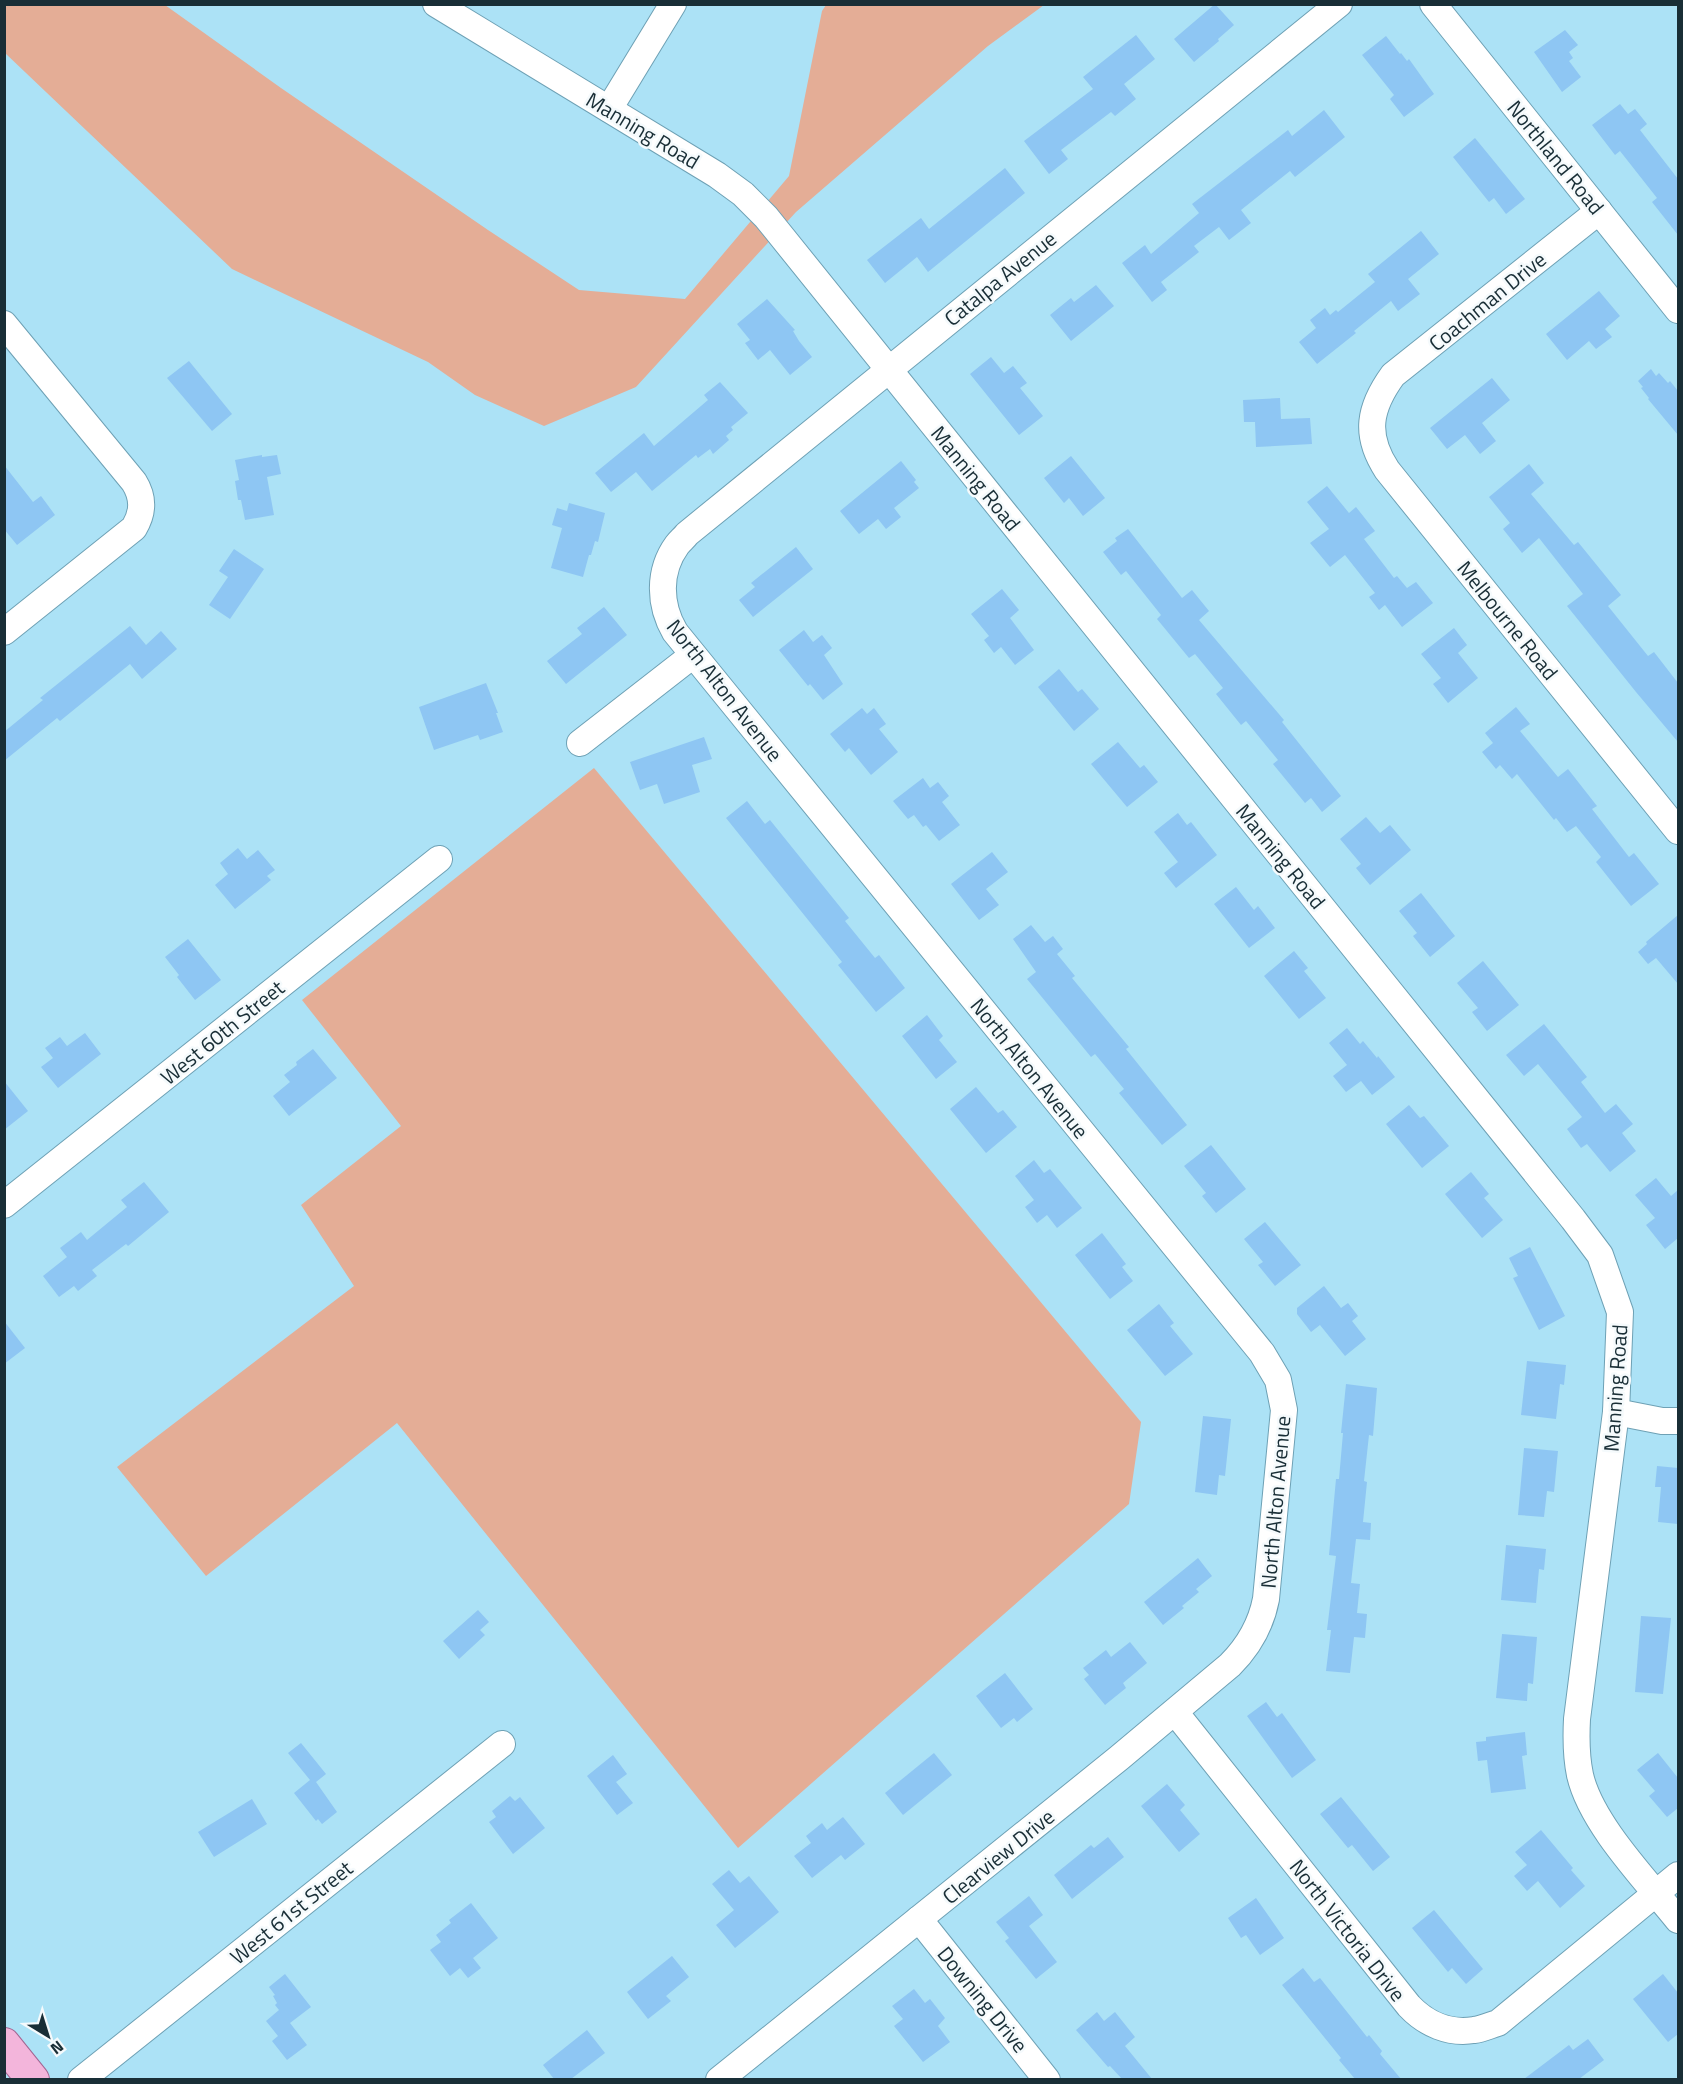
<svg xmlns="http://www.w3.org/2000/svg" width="1683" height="2084" font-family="'Titillium Web',sans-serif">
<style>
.green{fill:#e4ad96}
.building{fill:#8ec6f3}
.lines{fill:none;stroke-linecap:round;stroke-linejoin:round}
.minor-casing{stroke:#6ea1b5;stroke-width:28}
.major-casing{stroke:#a26592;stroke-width:34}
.minor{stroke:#fff;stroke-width:26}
.major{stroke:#f3b5db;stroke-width:32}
.labels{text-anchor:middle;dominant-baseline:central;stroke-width:5;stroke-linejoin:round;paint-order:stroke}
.street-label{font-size:21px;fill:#192e36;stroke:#f5fafc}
</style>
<rect width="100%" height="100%" fill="#ace2f6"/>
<g class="green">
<polygon points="4,5 165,5 281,88 488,230 579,290 685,299 789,176 822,11 826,5 1044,5 988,46 796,212 636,387 544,426 475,395 428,362 232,269 5,53"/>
<polygon points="594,768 1141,1422 1129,1504 738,1848 397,1423 206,1576 117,1467 354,1286 301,1205 401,1126 302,1000"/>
</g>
<g class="building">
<polygon points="1215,4 1234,25 1218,39 1219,41 1194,62 1174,39"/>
<polygon points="1565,30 1578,45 1569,52 1573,58 1569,61 1581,77 1562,92 1534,52"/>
<polygon points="1136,35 1155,59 1124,84 1136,99 1115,116 1111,112 1061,150 1068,159 1049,174 1024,141 1093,89 1083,77"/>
<polygon points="1386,36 1400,54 1401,53 1407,61 1409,59 1434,94 1404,117 1390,99 1394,95 1362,55"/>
<polygon points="1620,104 1628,114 1635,109 1647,124 1640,130 1678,179 1678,235 1652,202 1657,198 1620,151 1615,155 1592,125"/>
<polygon points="1324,110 1345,137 1295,177 1290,171 1241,210 1251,223 1229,240 1219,227 1194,246 1199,252 1161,282 1167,290 1152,302 1122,263 1145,245 1151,254 1199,213 1192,204 1288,130 1292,136"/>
<polygon points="1475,138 1525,199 1506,214 1494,198 1489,202 1453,157"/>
<polygon points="1005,168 1025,193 928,272 917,257 885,283 867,260 921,218 929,229"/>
<polygon points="1421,231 1439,254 1408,279 1420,294 1398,311 1391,301 1354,331 1356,333 1317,364 1299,342 1316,328 1310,320 1325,308 1330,315 1336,310 1338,312 1375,282 1368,274"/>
<polygon points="1096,285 1114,306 1071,341 1050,315 1071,298 1074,302"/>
<polygon points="1599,291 1620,316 1605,329 1612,337 1596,349 1589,341 1567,360 1546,334"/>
<polygon points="767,299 795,330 793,331 799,341 812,357 790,375 770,350 758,360 745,343 750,340 737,324"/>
<polygon points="991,357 1004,373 1013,366 1027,383 1020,388 1043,416 1019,435 970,374"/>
<polygon points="189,361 232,414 212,431 167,378"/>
<polygon points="1651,369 1656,376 1659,373 1668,383 1670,381 1678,391 1678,435 1648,399 1649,398 1641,388 1643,387 1638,381"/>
<polygon points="1492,378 1510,400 1482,423 1496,441 1480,454 1465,435 1447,449 1430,428"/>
<polygon points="720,382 748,413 731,427 733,430 726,436 729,440 713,454 710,449 698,458 696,455 652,491 636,472 611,492 595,473 644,433 654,446 708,400 704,395"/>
<polygon points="1280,398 1281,419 1310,418 1312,444 1256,447 1255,422 1244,422 1243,400"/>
<polygon points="262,455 262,457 277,455 281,474 267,477 274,515 245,520 241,500 238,500 235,481 239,480 235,460"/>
<polygon points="1071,456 1105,498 1083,516 1069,498 1064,503 1044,478"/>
<polygon points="901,461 916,480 914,482 919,488 894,508 901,517 886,529 878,519 859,534 840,511"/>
<polygon points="1529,464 1544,483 1531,494 1574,545 1578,542 1621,595 1608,606 1648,656 1654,652 1678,683 1678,742 1636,692 1567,606 1583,594 1539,538 1522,553 1503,529 1510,523 1489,497"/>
<polygon points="4,465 33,502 41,496 55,515 17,545 4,529"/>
<polygon points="1327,486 1349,513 1356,507 1375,531 1364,539 1394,578 1397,576 1407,588 1416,582 1433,603 1402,627 1385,605 1379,610 1369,597 1375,593 1345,555 1330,567 1310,543 1329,529 1307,502"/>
<polygon points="569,503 605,513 598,542 595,541 591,555 589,555 583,577 551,568 562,528 552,525 557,508 567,511"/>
<polygon points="1128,529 1182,598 1192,590 1209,611 1199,620 1284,720 1282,722 1341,796 1322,812 1311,798 1305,803 1273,764 1278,760 1246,721 1241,725 1216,694 1223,688 1195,654 1189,658 1157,619 1161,615 1126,571 1121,575 1103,552 1117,541 1115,538"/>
<polygon points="796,547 813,569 753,617 739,600 755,587 751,583"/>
<polygon points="234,549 264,569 230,619 209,605 228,577 219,571"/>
<polygon points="1002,589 1019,610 1010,618 1034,650 1015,665 1001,647 994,653 984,640 989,636 971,614"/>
<polygon points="604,607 627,635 566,684 547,661 582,634 577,628"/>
<polygon points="130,626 146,645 161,631 177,649 142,679 130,664 60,721 57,718 4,761 4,732 43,700 40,698"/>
<polygon points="1454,628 1467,645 1458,653 1478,678 1448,703 1433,684 1441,678 1421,654"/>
<polygon points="804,630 813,642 822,635 832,648 824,655 843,684 823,700 810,684 808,686 779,650"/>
<polygon points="1059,669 1078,692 1082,689 1099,709 1074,731 1038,687"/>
<polygon points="486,683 498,713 496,713 503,732 480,740 478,735 434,750 419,707"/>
<polygon points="1516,707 1530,724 1520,731 1558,777 1568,769 1597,806 1592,809 1629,857 1634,853 1659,884 1631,906 1596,862 1601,857 1576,826 1567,832 1556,818 1554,820 1517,774 1512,779 1500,765 1496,769 1482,752 1493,743 1485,733"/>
<polygon points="862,708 867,714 874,708 886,724 879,729 898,752 871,775 849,748 845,752 830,734"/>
<polygon points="704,737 712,759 692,765 700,792 664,804 657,784 640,790 630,762"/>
<polygon points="1118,742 1140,768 1144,765 1158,782 1127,807 1091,764"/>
<polygon points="923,778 930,788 938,782 949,796 942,802 960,825 939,841 926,825 923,827 914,815 908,819 893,801"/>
<polygon points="747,801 765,824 770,820 849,918 845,921 875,958 879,955 905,988 876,1012 838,965 842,962 726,818"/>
<polygon points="1178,813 1187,825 1191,822 1217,855 1176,888 1164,873 1178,862 1154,832"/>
<polygon points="1366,817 1380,833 1390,825 1411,850 1370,885 1356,868 1361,864 1340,839"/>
<polygon points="238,848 247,859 258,850 275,870 267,876 271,880 235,909 215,885 228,874 220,863"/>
<polygon points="992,852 1008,872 986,889 999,905 979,920 951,884"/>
<polygon points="1236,887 1254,910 1258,906 1275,928 1249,948 1214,904"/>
<polygon points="1421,893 1455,936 1430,957 1413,936 1417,933 1399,911"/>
<polygon points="1678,915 1678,984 1656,958 1648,964 1638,952 1647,944 1646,942"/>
<polygon points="1031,925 1045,942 1053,936 1063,949 1057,954 1075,976 1072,978 1129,1047 1126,1049 1187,1125 1162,1145 1119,1093 1124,1089 1095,1054 1091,1057 1027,979 1036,972 1013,939"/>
<polygon points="188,939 221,980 195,1000 177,977 179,975 165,957"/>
<polygon points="1294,951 1308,968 1304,971 1326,998 1299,1019 1264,976"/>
<polygon points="1483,961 1519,1005 1487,1031 1472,1012 1478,1008 1457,983"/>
<polygon points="927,1015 943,1036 939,1040 957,1062 936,1079 902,1036"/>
<polygon points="1544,1024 1587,1077 1581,1082 1605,1113 1616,1104 1633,1124 1622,1133 1636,1151 1610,1172 1587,1144 1581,1148 1567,1129 1582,1117 1538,1064 1524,1076 1506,1055"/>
<polygon points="1347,1028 1360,1044 1363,1041 1377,1058 1378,1056 1395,1077 1372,1095 1361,1081 1346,1092 1333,1076 1347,1065 1329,1043"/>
<polygon points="85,1033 101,1054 58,1088 41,1067 53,1058 45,1048 60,1037 67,1046"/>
<polygon points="313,1049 337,1078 289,1116 273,1096 290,1082 284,1075 297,1065 296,1062"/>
<polygon points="4,1081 28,1111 4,1130"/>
<polygon points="976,1087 998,1113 1003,1110 1017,1127 986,1153 950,1109"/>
<polygon points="1409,1105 1420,1118 1424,1116 1449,1146 1422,1168 1386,1124"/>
<polygon points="1211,1145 1246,1189 1216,1213 1202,1196 1206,1193 1184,1166"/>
<polygon points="1034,1160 1044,1173 1050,1169 1082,1208 1057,1228 1047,1215 1037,1223 1025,1207 1034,1200 1015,1176"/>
<polygon points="1471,1172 1489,1194 1484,1198 1503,1220 1482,1238 1445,1194"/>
<polygon points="1656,1178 1671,1196 1678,1190 1678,1238 1665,1249 1646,1225 1655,1218 1635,1195"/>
<polygon points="144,1182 169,1212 128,1246 126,1244 92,1270 97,1276 78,1291 74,1286 59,1297 43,1276 67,1257 60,1248 81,1232 87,1240 127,1207 121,1200"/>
<polygon points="1265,1222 1301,1265 1275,1286 1258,1265 1263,1262 1244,1239"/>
<polygon points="1102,1233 1126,1264 1122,1267 1133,1281 1110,1299 1075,1255"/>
<polygon points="1530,1247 1565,1316 1539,1330 1513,1278 1518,1276 1509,1258"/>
<polygon points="1324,1286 1341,1308 1348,1303 1358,1316 1352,1321 1366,1339 1345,1356 1320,1325 1311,1332 1297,1314 1297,1308"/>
<polygon points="1159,1304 1174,1323 1170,1326 1193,1354 1165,1376 1127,1330"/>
<polygon points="4,1321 25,1348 4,1364"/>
<polygon points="1527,1361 1566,1365 1564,1385 1560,1384 1556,1419 1521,1415"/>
<polygon points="1346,1384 1377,1388 1373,1436 1369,1435 1364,1481 1367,1482 1363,1522 1371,1523 1370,1540 1356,1539 1351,1583 1360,1584 1357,1613 1367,1614 1365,1638 1354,1637 1350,1673 1326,1671 1331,1630 1327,1630 1336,1556 1329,1555 1336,1479 1339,1479 1343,1433 1341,1433"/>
<polygon points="1203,1416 1231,1419 1225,1476 1219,1475 1217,1495 1195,1492"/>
<polygon points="1524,1448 1558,1451 1554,1492 1547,1491 1544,1517 1518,1515"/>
<polygon points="1657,1466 1678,1468 1678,1524 1658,1522 1661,1487 1655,1487"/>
<polygon points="1506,1545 1546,1549 1544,1570 1539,1569 1536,1603 1501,1600"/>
<polygon points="1198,1558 1212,1576 1196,1589 1199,1592 1182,1606 1184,1608 1163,1625 1144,1602"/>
<polygon points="478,1610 489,1622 480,1630 485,1635 459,1659 443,1641"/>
<polygon points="1641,1616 1671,1618 1663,1694 1635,1692"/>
<polygon points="1502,1634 1537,1637 1533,1684 1528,1683 1527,1701 1496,1698"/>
<polygon points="1130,1642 1147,1663 1123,1683 1126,1688 1105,1705 1084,1679 1089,1675 1083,1668 1106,1650 1111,1657"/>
<polygon points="1005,1673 1033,1709 1017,1722 1014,1718 1001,1728 976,1696"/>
<polygon points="1266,1702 1277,1717 1282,1713 1316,1760 1292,1778 1247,1716"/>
<polygon points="1525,1732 1527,1755 1522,1756 1526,1789 1491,1793 1487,1760 1478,1761 1476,1742 1486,1741 1486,1737"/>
<polygon points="301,1743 326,1774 316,1782 337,1812 322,1824 318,1819 316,1821 294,1793 310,1780 288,1753"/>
<polygon points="934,1753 952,1775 903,1815 885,1793"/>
<polygon points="1658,1753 1678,1778 1678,1808 1667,1817 1649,1796 1655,1791 1637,1770"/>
<polygon points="613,1755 627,1774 616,1782 633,1803 617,1815 587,1776"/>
<polygon points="1167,1784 1185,1805 1180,1810 1200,1834 1179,1852 1141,1806"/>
<polygon points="510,1796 515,1801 520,1797 545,1828 513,1854 489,1822 496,1817 492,1811"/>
<polygon points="1341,1797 1390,1857 1373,1871 1352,1845 1348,1848 1320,1814"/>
<polygon points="252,1799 267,1824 214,1857 198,1832"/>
<polygon points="843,1817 865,1844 845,1860 841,1855 812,1878 794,1856 811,1843 806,1836 822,1823 827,1830"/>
<polygon points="1541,1830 1573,1868 1571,1870 1585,1886 1560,1908 1538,1881 1527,1891 1514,1876 1527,1865 1515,1852"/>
<polygon points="1108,1837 1124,1857 1072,1899 1054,1875 1091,1845 1094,1848"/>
<polygon points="729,1870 740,1883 749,1876 779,1912 735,1948 716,1925 734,1910 712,1884"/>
<polygon points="1029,1896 1043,1915 1029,1926 1057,1962 1036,1979 1005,1941 1009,1938 996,1922"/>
<polygon points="1256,1898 1284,1938 1260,1955 1246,1935 1241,1938 1228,1918"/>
<polygon points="471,1903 498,1938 473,1958 481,1968 468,1978 460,1968 450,1976 430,1950 441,1942 436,1935 451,1923 449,1920"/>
<polygon points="1434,1910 1483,1969 1466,1984 1452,1968 1448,1972 1412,1928"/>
<polygon points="672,1956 689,1977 666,1996 671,2001 648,2019 627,1992"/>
<polygon points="1303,1968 1314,1982 1320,1978 1367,2037 1369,2035 1382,2051 1380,2054 1401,2079 1355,2079 1339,2060 1341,2058 1282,1985"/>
<polygon points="285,1974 311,2007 290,2023 307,2045 287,2060 272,2041 278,2036 266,2021 279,2010 275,2005 277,2003 273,1996 275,1995 269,1987"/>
<polygon points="1663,1974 1678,1993 1678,2034 1668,2042 1633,1999"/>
<polygon points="914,1989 925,2003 930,1999 945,2018 938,2026 950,2042 923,2062 894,2026 903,2019 892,2006"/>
<polygon points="1097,2012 1104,2021 1115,2012 1135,2037 1125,2046 1152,2079 1122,2079 1110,2066 1108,2067 1076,2030"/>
<polygon points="587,2030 605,2053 571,2079 554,2079 543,2065"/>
<polygon points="1588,2039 1604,2060 1579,2079 1524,2079 1569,2045 1573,2050"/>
</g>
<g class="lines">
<g class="minor-casing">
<g id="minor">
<path d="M 436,4 L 717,175 L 743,194 L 766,217 L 1573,1219 L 1600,1255 L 1620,1312 L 1616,1412 L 1577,1719 C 1576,1738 1576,1756 1580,1775 C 1591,1824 1647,1881 1678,1920"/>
<polyline points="1433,4 1678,310"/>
<polyline points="609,109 673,4"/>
<path d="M 1599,211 L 1393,375 C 1369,408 1364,435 1387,470 L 1678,831"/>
<path d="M 4,324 L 134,482 C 144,498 143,513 134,528 L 4,632"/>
<polyline points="580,743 693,655"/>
<polyline points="4,1205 439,859"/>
<polyline points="1616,1412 1662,1421 1678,1421"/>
<path d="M 1175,1712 L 1409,2006 C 1426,2024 1449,2034 1474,2030 C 1483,2029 1490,2025 1498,2023 L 1678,1875"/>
<polyline points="919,1919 1047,2080"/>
<polyline points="81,2080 502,1744"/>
<path d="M 719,2080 L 1119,1758 L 1230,1665 C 1248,1647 1261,1625 1266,1599 L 1284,1410 L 1278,1380 L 1262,1353 L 675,632 C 659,605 658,571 677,545 C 680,541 684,538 687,534 L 1339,4"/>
</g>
</g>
<g class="major-casing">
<polyline id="major" points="4,2044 33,2080"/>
</g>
<use href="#minor" class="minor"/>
<use href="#major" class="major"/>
</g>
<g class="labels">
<g class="street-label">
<text transform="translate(643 130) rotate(31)">Manning Road</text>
<text transform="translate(1556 157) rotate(51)">Northland Road</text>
<text transform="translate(1000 278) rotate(-39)">Catalpa Avenue</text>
<text transform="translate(1487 301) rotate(-39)">Coachman Drive</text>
<text transform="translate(976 478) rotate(51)">Manning Road</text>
<text transform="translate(1508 620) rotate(51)">Melbourne Road</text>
<text transform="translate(725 690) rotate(52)">North Alton Avenue</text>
<text transform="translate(1281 856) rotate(51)">Manning Road</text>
<text transform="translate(222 1032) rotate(-39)">West 60th Street</text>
<text transform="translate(1030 1068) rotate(51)">North Alton Avenue</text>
<text transform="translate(1615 1388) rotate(-86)">Manning Road</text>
<text transform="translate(1275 1502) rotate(-85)">North Alton Avenue</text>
<text transform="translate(998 1856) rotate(-39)">Clearview Drive</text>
<text transform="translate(291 1912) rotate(-39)">West 61st Street</text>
<text transform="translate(1348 1930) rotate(52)">North Victoria Drive</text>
<text transform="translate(983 1999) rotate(51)">Downing Drive</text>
</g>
</g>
<rect width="1683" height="2084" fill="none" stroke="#192e36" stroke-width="12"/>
<g transform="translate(48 2036) rotate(142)" stroke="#f5fafc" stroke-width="4.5" paint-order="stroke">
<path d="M0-4.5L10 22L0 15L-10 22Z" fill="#192e36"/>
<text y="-9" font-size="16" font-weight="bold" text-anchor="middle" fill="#192e36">N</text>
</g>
</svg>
